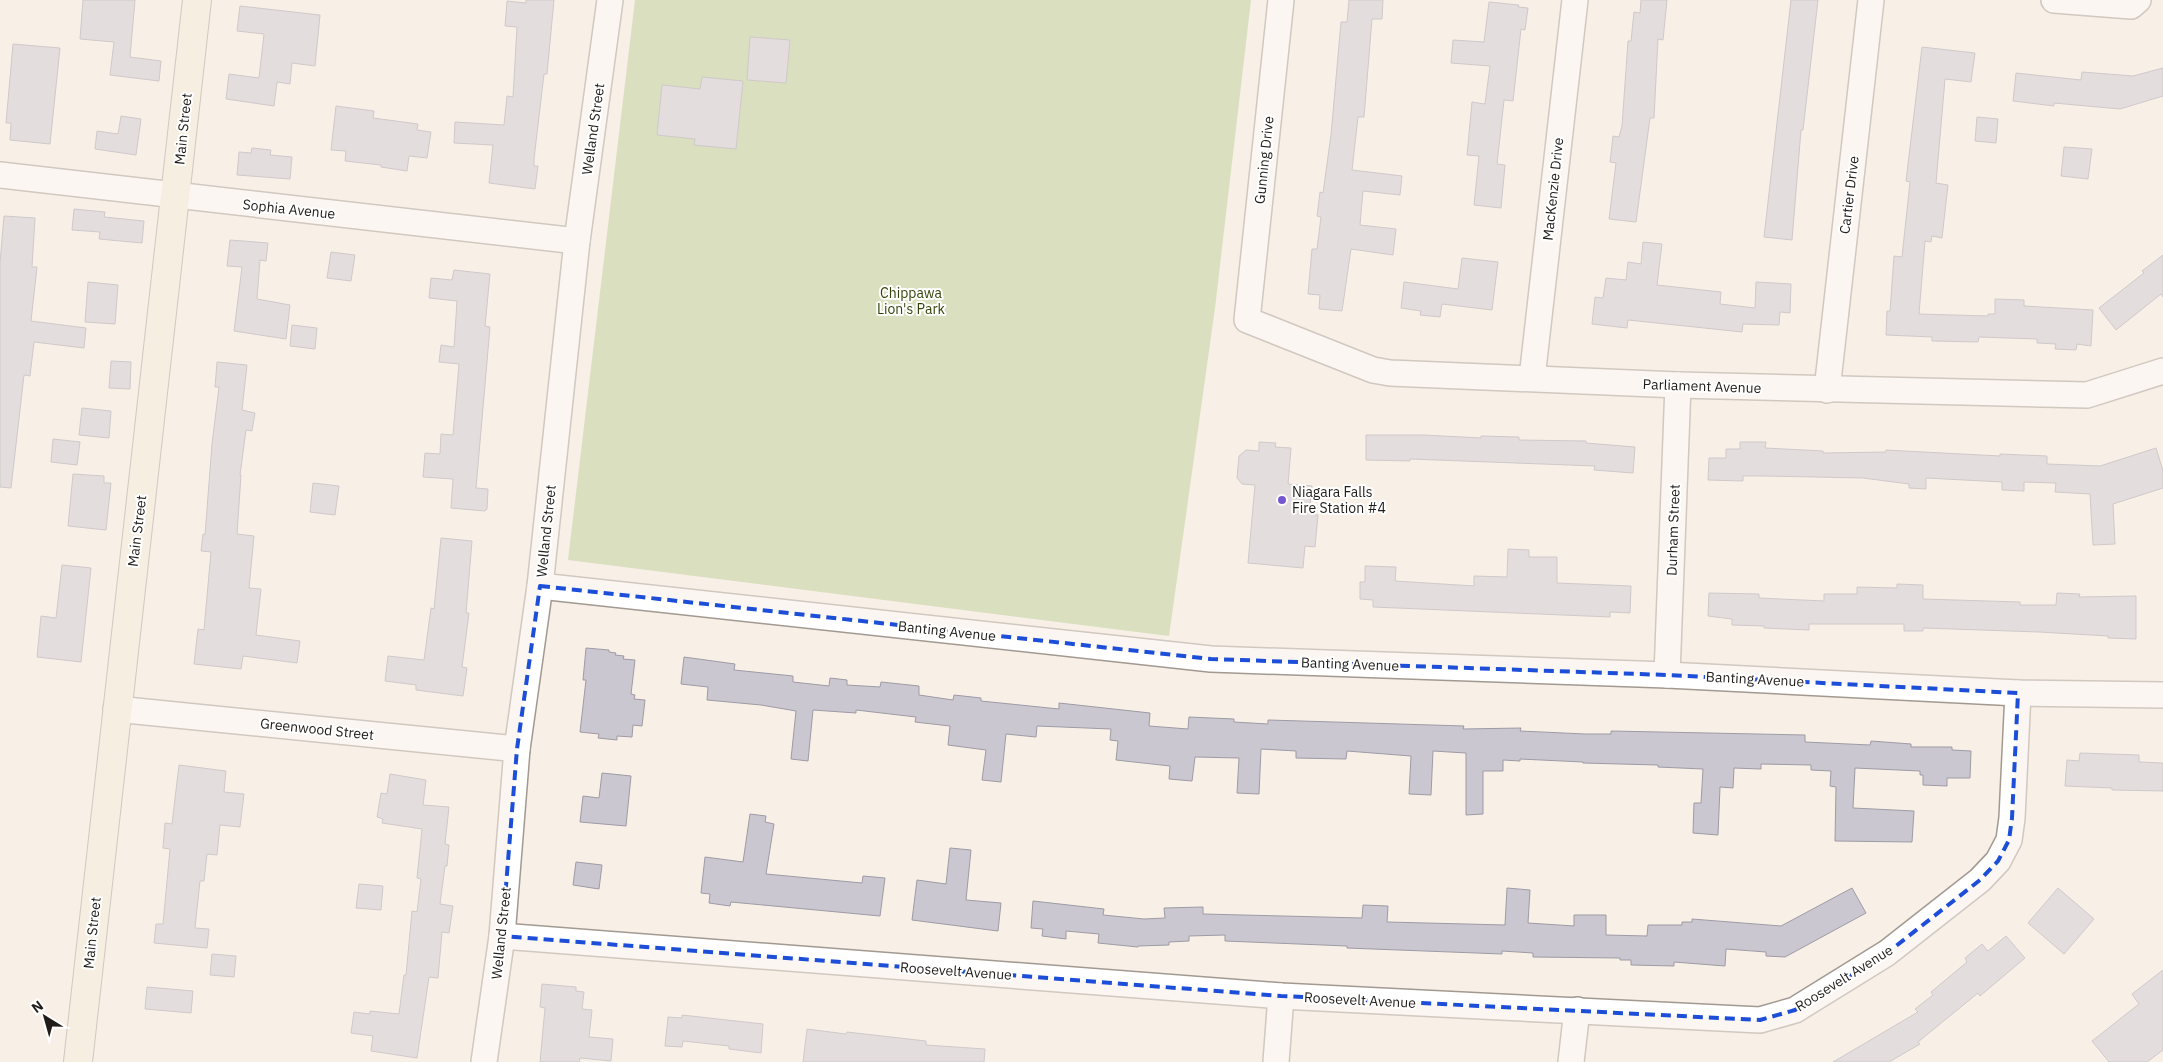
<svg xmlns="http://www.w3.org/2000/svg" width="2163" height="1062" font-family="'IBM Plex Sans',sans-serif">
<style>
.green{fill:#b4cc8e}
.building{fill:#cac7d1;stroke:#9e9ba5}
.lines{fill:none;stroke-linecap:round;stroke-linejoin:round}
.street-casing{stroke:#a29991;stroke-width:28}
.secondary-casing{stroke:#a29991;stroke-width:30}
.street{stroke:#fff;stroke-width:25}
.secondary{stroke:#f4edd8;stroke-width:28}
.marked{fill:none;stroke:#1d4ed8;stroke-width:4;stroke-dasharray:10 6;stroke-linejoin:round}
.poi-dot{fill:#7657d1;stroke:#fff;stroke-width:2}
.labels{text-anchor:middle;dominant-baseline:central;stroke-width:4;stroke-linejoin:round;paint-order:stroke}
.street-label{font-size:14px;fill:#1f1c19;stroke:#fff}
.park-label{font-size:14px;fill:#324409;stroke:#fff}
.poi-label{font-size:14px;fill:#1f1c19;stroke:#fff;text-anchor:start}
</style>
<rect width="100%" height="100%" fill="#f8efe7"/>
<polygon class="green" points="635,0 1251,0 1215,308 1169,636 568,560"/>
<g class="building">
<polygon points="83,0 135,0 130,57 161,61 159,81 110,75 114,42 80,39"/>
<polygon points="526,0 554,0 547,74 544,74 534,159 534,166 538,166 535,189 489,183 493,145 454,143 455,122 504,125 507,96 513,97 517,27 505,26 507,1 526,3"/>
<polygon points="1349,0 1383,0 1382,19 1372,19 1364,117 1358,117 1352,170 1402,176 1400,195 1363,191 1360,225 1396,229 1393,255 1351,249 1342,311 1319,309 1320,295 1308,294 1312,249 1317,249 1321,217 1317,216 1320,192 1323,193 1331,135 1341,22 1347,22"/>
<polygon points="1641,0 1667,0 1663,40 1658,39 1654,118 1650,118 1636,222 1609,219 1616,163 1610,162 1613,136 1619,137 1622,126 1628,41 1631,41 1634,12 1640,13"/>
<polygon points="1791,0 1818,0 1803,130 1801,130 1792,240 1764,237"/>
<polygon points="1489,2 1519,5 1518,7 1528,8 1525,30 1521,29 1513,101 1504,100 1497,164 1505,165 1501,208 1474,205 1479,156 1467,155 1472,102 1485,104 1490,66 1451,63 1453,40 1484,42"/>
<polygon points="240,6 320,15 315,66 292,63 290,84 277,82 274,106 226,99 229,74 259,78 264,34 237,31"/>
<polygon points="750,37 790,40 786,83 747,80"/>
<polygon points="13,44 60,48 50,144 10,140 11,123 6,123"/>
<polygon points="1922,47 1975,53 1971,82 1945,79 1936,183 1948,185 1942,238 1932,236 1931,242 1925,241 1919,314 1988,316 1988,314 1995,314 1995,299 2024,300 2024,306 2093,310 2091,346 2077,344 2076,350 2055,349 2056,344 2037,343 2037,339 1979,337 1978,342 1932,341 1932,337 1886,335 1887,311 1890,311 1894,256 1902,257 1910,182 1906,181"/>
<polygon points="2163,68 2163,96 2120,109 2054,103 2054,106 2013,101 2016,73 2081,80 2082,72 2133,76"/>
<polygon points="702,77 743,81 736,149 694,145 695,139 657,135 662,85 700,89"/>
<polygon points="336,106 374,111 373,118 418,124 417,130 431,132 427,158 409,156 407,171 381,167 381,165 345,161 346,151 331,150"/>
<polygon points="121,116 141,119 136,155 95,149 97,131 118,134"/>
<polygon points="1977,117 1998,119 1996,143 1975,141"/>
<polygon points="2064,147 2092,149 2088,179 2061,176"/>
<polygon points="252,148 271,150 270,155 292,157 290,179 237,175 239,152 251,153"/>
<polygon points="74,209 105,212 104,217 144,221 142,243 99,239 100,232 72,230"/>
<polygon points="4,216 35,218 32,267 37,267 31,321 86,328 84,348 34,342 30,376 24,375 11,488 0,487 0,263"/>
<polygon points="230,240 268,243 266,261 260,260 257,299 290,305 286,339 234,331 242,267 227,266"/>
<polygon points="1643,242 1662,244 1657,285 1721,292 1720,304 1755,308 1756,282 1791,284 1790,313 1780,312 1779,325 1743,324 1742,332 1628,320 1627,328 1592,324 1595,297 1603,298 1606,278 1626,280 1628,262 1641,264"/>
<polygon points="331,252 355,255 351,281 327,278"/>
<polygon points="2163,255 2163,297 2161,294 2116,330 2099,308 2144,273 2142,271"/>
<polygon points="1462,258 1498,262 1492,310 1442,304 1440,317 1420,315 1421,311 1401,308 1404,282 1458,289"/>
<polygon points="454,270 490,274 485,326 490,327 476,488 488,489 487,509 485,511 451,508 453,479 423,477 425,453 440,454 441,434 453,435 459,364 439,362 441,345 454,347 457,301 429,298 431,278 452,280"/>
<polygon points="88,282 118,285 115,324 85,322"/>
<polygon points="292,325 317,328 315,349 290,346"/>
<polygon points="111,361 131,362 130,389 109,388"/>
<polygon points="217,362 247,365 242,410 255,413 252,431 246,430 240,475 241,475 237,534 254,536 249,588 261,589 256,635 300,641 297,663 243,656 241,669 194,664 198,629 204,630 211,552 201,551 203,534 205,535 212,444 219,387 215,387"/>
<polygon points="82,408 111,411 109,438 79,435"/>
<polygon points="1366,435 1424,435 1481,438 1481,436 1519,437 1519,440 1586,441 1586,443 1635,447 1633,473 1594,470 1595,466 1410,459 1410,461 1366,460"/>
<polygon points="53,439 80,442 77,465 51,462"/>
<polygon points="1259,442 1276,443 1275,447 1291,448 1288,484 1312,486 1309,514 1318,515 1315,547 1305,546 1303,568 1248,563 1255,485 1242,484 1237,478 1239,456 1246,450 1259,451"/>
<polygon points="1740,442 1766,442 1765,448 1823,451 1823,453 1886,452 1886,450 2000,456 2000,454 2047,456 2047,464 2100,466 2156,448 2163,471 2163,488 2113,504 2115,544 2093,545 2090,494 2055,492 2056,483 2024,482 2024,491 2002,490 2002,482 1926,478 1926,489 1909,488 1909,484 1863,478 1765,476 1743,476 1743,481 1708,480 1709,458 1726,458 1726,449 1740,449"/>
<polygon points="73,474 104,476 104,483 111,483 106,530 68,526"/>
<polygon points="313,483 339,486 335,515 310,512"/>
<polygon points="441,538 472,541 466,613 469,613 462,667 467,668 463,696 416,690 416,685 385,681 388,656 424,660 431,608 434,609"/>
<polygon points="1508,549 1529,550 1529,557 1557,557 1557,583 1631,586 1630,613 1610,612 1610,617 1373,607 1373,600 1360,599 1360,582 1365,582 1365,566 1396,567 1395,581 1474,586 1474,576 1507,577"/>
<polygon points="62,565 91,568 81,662 37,657 41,616 56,618"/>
<polygon points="1897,584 1923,585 1923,599 2020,602 2020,605 2056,605 2057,593 2080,594 2079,597 2136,596 2136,639 2108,638 2108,636 2039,632 1923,628 1923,631 1904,631 1904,624 1809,624 1809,630 1764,628 1764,626 1732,625 1732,619 1708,616 1709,593 1759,594 1759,598 1824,601 1824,594 1857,594 1857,587 1897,588"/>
<polygon points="586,648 609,650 609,652 616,653 615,655 624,656 623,659 635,660 631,694 635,695 634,699 645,700 642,726 633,725 632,737 617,736 617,740 598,738 599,734 580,732 586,680 583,680"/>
<polygon points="684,657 735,664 734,670 793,676 793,682 829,686 830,678 847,680 847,685 880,687 881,682 919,686 919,695 953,700 954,695 981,698 981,701 1059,709 1059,703 1150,713 1149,726 1188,729 1189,717 1234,719 1234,722 1268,724 1268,720 1464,726 1463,729 1521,728 1520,731 1585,734 1611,734 1611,731 1805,735 1805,742 1870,745 1871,741 1911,744 1911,747 1952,747 1952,750 1971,751 1970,778 1947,778 1947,786 1923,785 1923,775 1920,775 1920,771 1855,768 1853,808 1914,811 1912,842 1835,841 1836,787 1830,786 1831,771 1811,770 1811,765 1761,764 1761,769 1734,768 1733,788 1720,787 1718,835 1693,833 1694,803 1701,803 1703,769 1658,767 1658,765 1583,763 1583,762 1520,759 1520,761 1503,760 1503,771 1483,771 1483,814 1466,815 1466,753 1433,751 1431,795 1409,794 1411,756 1347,751 1346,759 1296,758 1296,751 1261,749 1259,794 1237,793 1239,758 1195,757 1192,781 1169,779 1170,766 1116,760 1118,741 1110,740 1111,729 1037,726 1036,737 1006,734 1001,782 982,780 986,750 948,745 950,726 915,722 916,717 856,710 856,713 813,710 808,761 791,759 796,711 761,705 707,700 708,687 681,684"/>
<polygon points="2080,753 2139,755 2139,762 2163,763 2163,791 2112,790 2112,788 2065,786 2067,760 2079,761"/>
<polygon points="179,765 226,771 224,792 244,794 240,827 220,825 217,855 207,854 204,881 200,881 195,928 209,929 207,948 154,943 156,924 163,924 170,849 163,848 165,823 172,824"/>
<polygon points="602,773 631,776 626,826 580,822 583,796 599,798"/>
<polygon points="390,774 426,780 423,805 449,807 445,844 449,845 447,866 445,866 440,904 453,906 449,933 442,932 438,978 429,977 417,1058 371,1051 373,1036 351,1033 354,1012 370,1014 370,1011 399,1014 404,975 406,975 412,911 417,912 421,879 417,878 422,829 382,823 383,819 377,817 381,793 387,794"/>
<polygon points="750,814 766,816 765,822 774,824 766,874 862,883 863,876 885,878 880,916 731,902 730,906 709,903 710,894 701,893 705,857 743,862"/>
<polygon points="950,848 971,850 966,900 1001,903 998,931 912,920 917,880 946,884"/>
<polygon points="576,862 602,865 599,889 573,885"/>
<polygon points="359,884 383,886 381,910 356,908"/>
<polygon points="1507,888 1530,890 1528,923 1574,926 1574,915 1606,915 1606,935 1647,936 1648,925 1682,925 1682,922 1692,922 1692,919 1781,926 1852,888 1866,913 1785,957 1766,956 1766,952 1726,949 1725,966 1674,962 1674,966 1631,965 1631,960 1620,960 1620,958 1533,957 1533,953 1502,951 1502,954 1347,948 1347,946 1225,941 1225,935 1189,936 1189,941 1169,942 1169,945 1138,946 1138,947 1098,943 1099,934 1066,931 1066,939 1042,936 1043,929 1031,928 1033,901 1104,909 1103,915 1144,919 1165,918 1164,908 1203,907 1203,914 1362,918 1363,905 1388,906 1387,922 1505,925"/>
<polygon points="2058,888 2094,919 2064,954 2028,923"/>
<polygon points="2006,936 2025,958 1980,996 1978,993 1918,1042 1920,1044 1889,1062 1833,1062 1918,1012 1915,1009 1933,995 1931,992 1967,962 1965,958 1982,944 1988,951"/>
<polygon points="212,954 236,956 234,977 210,975"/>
<polygon points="2163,970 2163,1050 2147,1062 2109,1062 2092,1041 2139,1004 2132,994"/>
<polygon points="542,984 576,987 576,991 584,992 582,1009 592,1010 589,1037 613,1039 611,1061 580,1058 579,1062 540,1062 545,1008 540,1007"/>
<polygon points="147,987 193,991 191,1013 145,1009"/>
<polygon points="682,1015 763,1024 761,1053 729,1049 729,1046 683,1041 682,1047 665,1046 668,1017 682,1018"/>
<polygon points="807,1029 846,1034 847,1032 926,1041 926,1045 985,1049 984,1062 803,1062"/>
</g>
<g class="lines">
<g class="street-casing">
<g id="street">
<polyline points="1281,0 1247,320 1373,370 1390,373 1678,385 2087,395 2163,371"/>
<polyline points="2054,0 2131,6 2138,0"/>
<polyline points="0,175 577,241"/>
<polyline points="1532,378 1575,0"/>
<polyline points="1827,390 1871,0"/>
<polyline points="540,586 1211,659 1667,675 2018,693 2163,695"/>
<polyline points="1667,675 1678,385"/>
<polyline points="116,709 517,749"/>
<polyline points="502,936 1281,996 1760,1020 1795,1010 1887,953 1980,880 1998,861 2009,840 2012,818 2018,693"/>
<polyline points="484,1062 502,936 517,749 540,586 577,241 610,0"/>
<polyline points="1276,1062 1281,996"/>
<polyline points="1571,1062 1577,1010"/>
</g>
</g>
<g class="secondary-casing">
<polyline id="secondary" points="78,1062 197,0"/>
</g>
<use href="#street" class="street"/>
<use href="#secondary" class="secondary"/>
</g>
<path d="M0 0H2163V1062H0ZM 540,586 L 1211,659 L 1667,675 L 2018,693 L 2012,818 L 2009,840 L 1998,861 L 1980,880 L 1887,953 L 1795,1010 L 1760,1020 L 1281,996 L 502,936 L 517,749 Z" fill="#f8efe7" fill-opacity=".55" fill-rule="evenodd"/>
<path class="marked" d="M 540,586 L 1211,659 L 1667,675 L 2018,693 L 2012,818 L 2009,840 L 1998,861 L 1980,880 L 1887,953 L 1795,1010 L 1760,1020 L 1281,996 L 502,936 L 517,749 Z"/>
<circle class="poi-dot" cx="1282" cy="500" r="5"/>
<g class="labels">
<g class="street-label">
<text transform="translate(183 129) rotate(-84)">Main Street</text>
<text transform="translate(593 129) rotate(-82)">Welland Street</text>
<text transform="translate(1264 160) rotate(-84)">Gunning Drive</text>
<text transform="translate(1553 189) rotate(-84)">MacKenzie Drive</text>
<text transform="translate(1849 195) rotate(-83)">Cartier Drive</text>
<text transform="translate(289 209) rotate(6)">Sophia Avenue</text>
<text transform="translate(1702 386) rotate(2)">Parliament Avenue</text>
<text transform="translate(1673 530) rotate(-88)">Durham Street</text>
<text transform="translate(137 531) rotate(-83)">Main Street</text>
<text transform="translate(546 531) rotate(-84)">Welland Street</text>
<text transform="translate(947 631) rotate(6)">Banting Avenue</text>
<text transform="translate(1350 664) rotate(2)">Banting Avenue</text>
<text transform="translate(1755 679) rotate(3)">Banting Avenue</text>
<text transform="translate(317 729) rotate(6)">Greenwood Street</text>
<text transform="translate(92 933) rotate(-84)">Main Street</text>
<text transform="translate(501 933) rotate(-84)">Welland Street</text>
<text transform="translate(956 971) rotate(4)">Roosevelt Avenue</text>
<text transform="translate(1844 978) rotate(-32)">Roosevelt Avenue</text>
<text transform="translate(1360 1000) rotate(3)">Roosevelt Avenue</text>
</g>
<g class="park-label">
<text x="911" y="293">Chippawa<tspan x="911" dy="16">Lion's Park</tspan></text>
</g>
<g class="poi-label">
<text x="1292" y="492">Niagara Falls<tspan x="1292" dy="16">Fire Station #4</tspan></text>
</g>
</g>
<g transform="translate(45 1017) rotate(323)" stroke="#ffffff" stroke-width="4" paint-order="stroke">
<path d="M0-4L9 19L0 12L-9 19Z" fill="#1f1c19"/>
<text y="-8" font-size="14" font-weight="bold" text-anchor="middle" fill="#1f1c19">N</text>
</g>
</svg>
